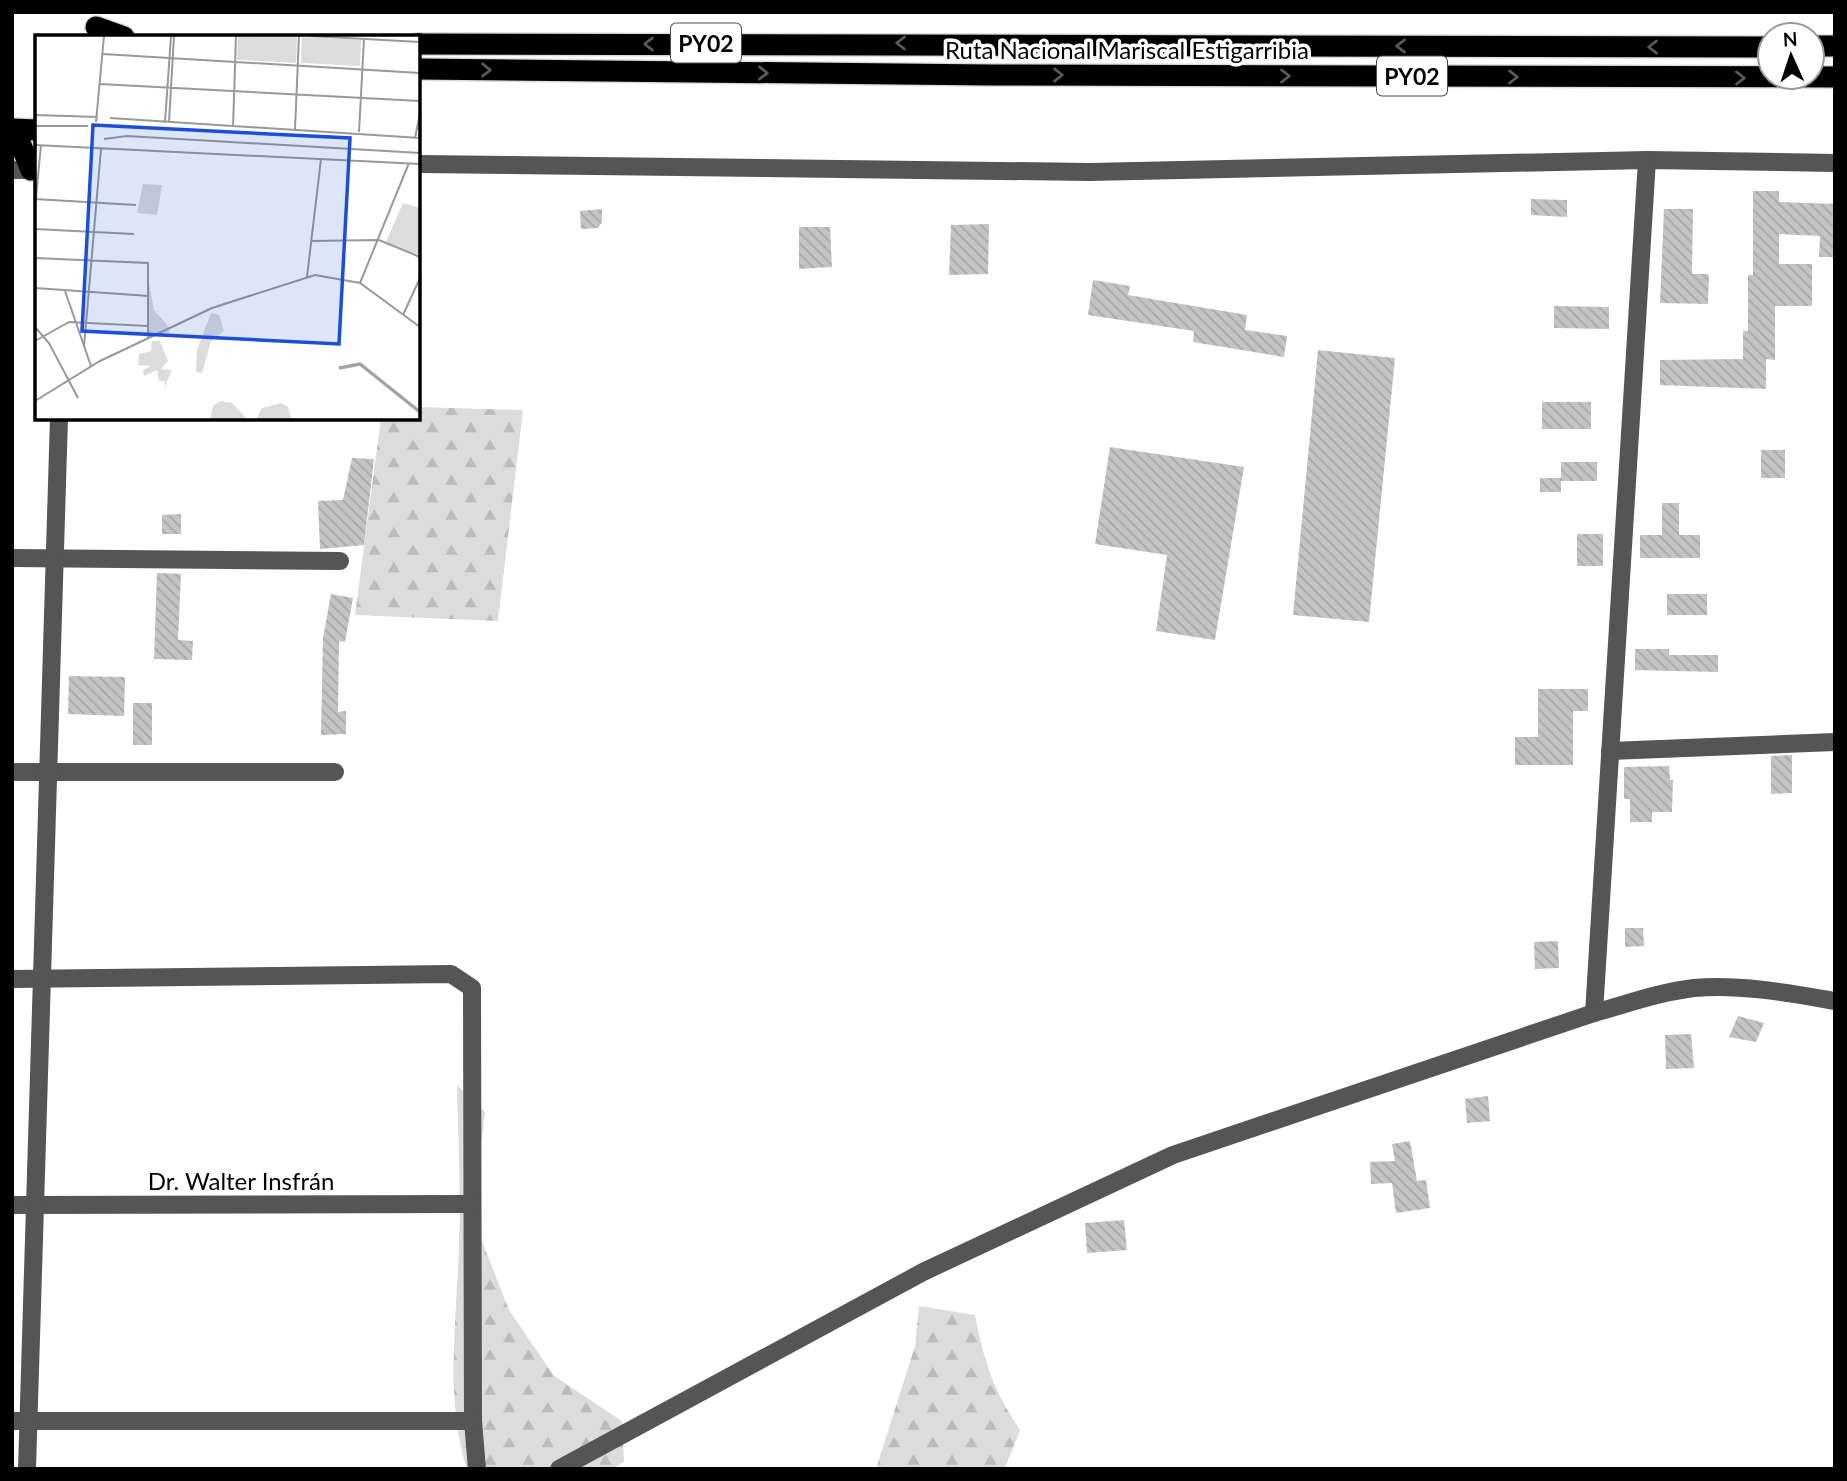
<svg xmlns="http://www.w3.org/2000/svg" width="1847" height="1481" font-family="Lato,sans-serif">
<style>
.forest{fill:url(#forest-firs)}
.building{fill:url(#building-back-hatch)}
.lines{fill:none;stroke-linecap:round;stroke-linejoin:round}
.highway-casing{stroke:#dbdbdb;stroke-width:24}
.minor{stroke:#555;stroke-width:18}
.highway{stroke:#000;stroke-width:21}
.oneway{stroke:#595959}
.labels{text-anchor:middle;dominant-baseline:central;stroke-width:7;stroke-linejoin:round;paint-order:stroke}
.shield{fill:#fff;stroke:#4c4c4c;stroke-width:2}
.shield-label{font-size:23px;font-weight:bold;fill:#000}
.street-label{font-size:24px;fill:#000;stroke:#fff}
.inset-river{fill:none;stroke:#a3a3a3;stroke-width:3.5}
.inset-road{fill:none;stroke:#999;stroke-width:2}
.view{fill:#1d4ed8;fill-opacity:0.15;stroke:#1d4ed8;stroke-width:3.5}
.inset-edge{fill:none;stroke:#000;stroke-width:3.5}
</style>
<defs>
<pattern id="forest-firs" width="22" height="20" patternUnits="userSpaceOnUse" patternTransform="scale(1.75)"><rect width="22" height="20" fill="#dcdcdc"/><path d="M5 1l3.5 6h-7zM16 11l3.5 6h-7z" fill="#bbb"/></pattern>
<pattern id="building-back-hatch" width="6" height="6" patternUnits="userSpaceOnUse" patternTransform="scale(1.75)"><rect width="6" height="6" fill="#c4c4c4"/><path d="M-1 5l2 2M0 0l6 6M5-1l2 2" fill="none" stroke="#a7a7a7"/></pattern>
</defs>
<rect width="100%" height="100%" fill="#fff"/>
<g class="forest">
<polygon points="418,407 523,410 498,621 355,615 381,418 418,418"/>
<path d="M 457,1085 L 485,1112 L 476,1191 L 478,1231 L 509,1310 L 554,1376 L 622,1421 L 624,1462 L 612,1469 L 467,1469 C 444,1398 457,1319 459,1246 C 461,1192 458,1139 457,1085 Z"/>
<path d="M 919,1306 L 975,1315 C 984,1362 993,1389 1020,1430 L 1005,1468 L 876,1469 L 915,1346 Z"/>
</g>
<g class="building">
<polygon points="1753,191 1779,191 1779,202 1835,204 1835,257 1819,257 1820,236 1779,234 1779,264 1812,264 1812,306 1775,306 1775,360 1766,359 1766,389 1660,385 1660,360 1743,359 1743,331 1748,331 1748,275 1753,275"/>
<polygon points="1531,199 1567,200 1567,217 1531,215"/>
<polygon points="602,209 602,222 598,228 581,229 580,211"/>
<polygon points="1664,209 1693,209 1692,274 1709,274 1708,304 1660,303"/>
<polygon points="989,224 988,274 949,275 951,225"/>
<polygon points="799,227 830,227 832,267 799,269"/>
<polygon points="1093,280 1130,286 1128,295 1247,315 1245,330 1287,336 1284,357 1193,342 1194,331 1088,315"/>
<polygon points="1554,306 1609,307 1609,329 1554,328"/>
<polygon points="1318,350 1395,358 1369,622 1293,615"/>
<rect x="1542" y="402" width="49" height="27"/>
<polygon points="1110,447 1244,467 1215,640 1156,631 1167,555 1095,544"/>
<rect x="1761" y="450" width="24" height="28"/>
<polygon points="352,458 374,459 364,545 320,549 318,501 343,500"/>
<polygon points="1561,462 1597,462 1597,481 1561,481 1561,492 1540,492 1540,478 1561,478"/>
<polygon points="1662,503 1679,503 1679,535 1700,535 1700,558 1640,558 1640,535 1662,535"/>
<polygon points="181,514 181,534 162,534 162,515"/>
<rect x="1577" y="534" width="26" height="32"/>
<polygon points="157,573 181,574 178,640 193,641 192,660 154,659"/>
<polygon points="331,594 353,598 345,642 339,641 338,712 346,711 346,734 321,735 323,638"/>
<rect x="1667" y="594" width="40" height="21"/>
<polygon points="1635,649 1669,649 1669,655 1718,655 1718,672 1635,670"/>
<polygon points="69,676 125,677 124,716 68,714"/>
<polygon points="1538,689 1588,689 1588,711 1573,711 1573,765 1515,765 1515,737 1538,737"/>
<rect x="133" y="703" width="19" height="42"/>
<polygon points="1792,755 1792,793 1771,794 1771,756"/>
<polygon points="1669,766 1670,780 1673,780 1672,812 1652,812 1652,822 1630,822 1630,799 1624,799 1624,767"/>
<polygon points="1625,928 1643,928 1644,946 1625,947"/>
<polygon points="1558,941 1559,968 1535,969 1534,942"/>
<polygon points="1738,1016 1764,1023 1756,1042 1729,1037"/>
<polygon points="1691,1034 1694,1068 1666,1069 1665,1035"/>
<polygon points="1488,1096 1490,1121 1467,1123 1465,1099"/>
<polygon points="1410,1141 1417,1181 1426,1180 1430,1208 1396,1213 1392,1183 1371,1184 1370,1162 1395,1161 1392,1144"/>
<polygon points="1124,1220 1127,1250 1087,1253 1085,1223"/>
</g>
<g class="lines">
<g class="highway-casing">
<g id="highway">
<polyline points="96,27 124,37"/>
<polyline points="418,44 1770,47"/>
<polyline points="1812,46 1835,46"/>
<polyline points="418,69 990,75 1835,77"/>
<polyline points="12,129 37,130"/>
<polyline points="15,130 31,170"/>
</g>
</g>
<g class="minor">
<polyline points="418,164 1090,172 1647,160 1835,163"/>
<polyline points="12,170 37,170"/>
<polyline points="12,558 340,561"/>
<polyline points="1610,751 1835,742"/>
<polyline points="12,772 335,772"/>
<polyline points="12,979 451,974 472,988 473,1421 477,1469"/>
<polyline points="1594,1013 1647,160"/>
<polyline points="12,1205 471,1204"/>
<polyline points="12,1421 473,1421"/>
<polyline points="27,1469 59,418"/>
<path d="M 559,1469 L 923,1272 L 1173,1155 L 1594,1013 C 1627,1004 1660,992 1694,988 C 1741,984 1789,993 1835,1001"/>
</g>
<use href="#highway" class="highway"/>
</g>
<defs><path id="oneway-chevron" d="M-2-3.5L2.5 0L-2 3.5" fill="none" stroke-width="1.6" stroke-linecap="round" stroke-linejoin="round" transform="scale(1.75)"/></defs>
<g class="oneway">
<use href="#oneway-chevron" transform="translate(901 43) rotate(180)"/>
<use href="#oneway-chevron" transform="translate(649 44) rotate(180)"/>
<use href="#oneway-chevron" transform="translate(1401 46) rotate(-180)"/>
<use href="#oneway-chevron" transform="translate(1653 47) rotate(-180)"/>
<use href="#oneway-chevron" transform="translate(486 70) rotate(1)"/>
<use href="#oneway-chevron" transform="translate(763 73) rotate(1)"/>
<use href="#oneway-chevron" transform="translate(1058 75)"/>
<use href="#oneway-chevron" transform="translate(1285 76)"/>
<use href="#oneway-chevron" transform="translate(1513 77)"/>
<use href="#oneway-chevron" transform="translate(1740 78)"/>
</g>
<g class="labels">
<g class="shield">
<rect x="671" y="23.5" width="70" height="39" rx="5"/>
<rect x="1377" y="56.5" width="70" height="39" rx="5"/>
</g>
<g class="shield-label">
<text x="706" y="43">PY02</text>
<text x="1412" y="76">PY02</text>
</g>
<g class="street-label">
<text x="1127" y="49">Ruta Nacional Mariscal Estigarribia</text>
<text x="241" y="1180">Dr. Walter Insfrán</text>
</g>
</g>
<g transform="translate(35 35)">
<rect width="385" height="385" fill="#fff"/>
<path d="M 108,149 L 127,150 L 122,180 L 102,178 ZM 113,244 L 119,275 L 134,292 L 134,298 L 123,301 L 112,299 ZM 176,278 L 184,280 L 189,296 L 176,306 L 167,338 L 161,337 L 162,315 ZM 117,306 L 125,306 L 133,326 L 126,334 L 137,335 L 129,353 L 130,346 L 124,346 L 122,335 L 109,341 L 108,335 L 116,331 L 103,330 L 104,319 L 116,316 ZM 185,366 L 197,368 L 212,384 L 175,384 L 178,371 ZM 246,368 L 253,372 L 256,383 L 280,384 L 221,384 L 227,373 Z" fill="#dcdcdc"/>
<path d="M 203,1 L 262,2 L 261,28 L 202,25 ZM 267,2 L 326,5 L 325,31 L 266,28 ZM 368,168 L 385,173 L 385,220 L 350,209 Z" fill="#dcdcdc"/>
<path class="inset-river" d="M 304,333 L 325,329 L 385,377"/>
<path class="inset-road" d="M 275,1 L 385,7M 68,19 L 385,38M 65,49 L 385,66M 0,80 L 63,82M 75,83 L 385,103M 61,87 L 69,1M 130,87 L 136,1M 134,87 L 139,1M 0,91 L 53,91M 198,92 L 201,1M 260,94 L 264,1M 324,97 L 329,4M 380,103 L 385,78M 69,104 L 92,101 L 385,118M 0,110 L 385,129M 0,164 L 101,170M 0,173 L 6,110M 0,194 L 99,199M 276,206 L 344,205 L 385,222M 0,223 L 113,228 L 113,303M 272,242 L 286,124M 325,248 L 374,128M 0,253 L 114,261M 30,256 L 56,331M 368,280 L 385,243M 0,292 L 14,308 L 43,363M 0,306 L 34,287 L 113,291M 49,312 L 66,114M 0,366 L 65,326 L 177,273 L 280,240 L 325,248 L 385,292"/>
<path class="view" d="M 58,90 L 315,103 L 304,309 L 47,296 Z"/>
<rect width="385" height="385" class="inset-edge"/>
</g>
<rect width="1847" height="1481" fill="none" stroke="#000000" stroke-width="28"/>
<g transform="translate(1791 56) rotate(357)"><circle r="33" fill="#ffffff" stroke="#999999" stroke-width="2"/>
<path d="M0-5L12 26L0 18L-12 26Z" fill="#000000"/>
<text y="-10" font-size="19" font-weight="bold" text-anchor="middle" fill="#000000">N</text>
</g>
</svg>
